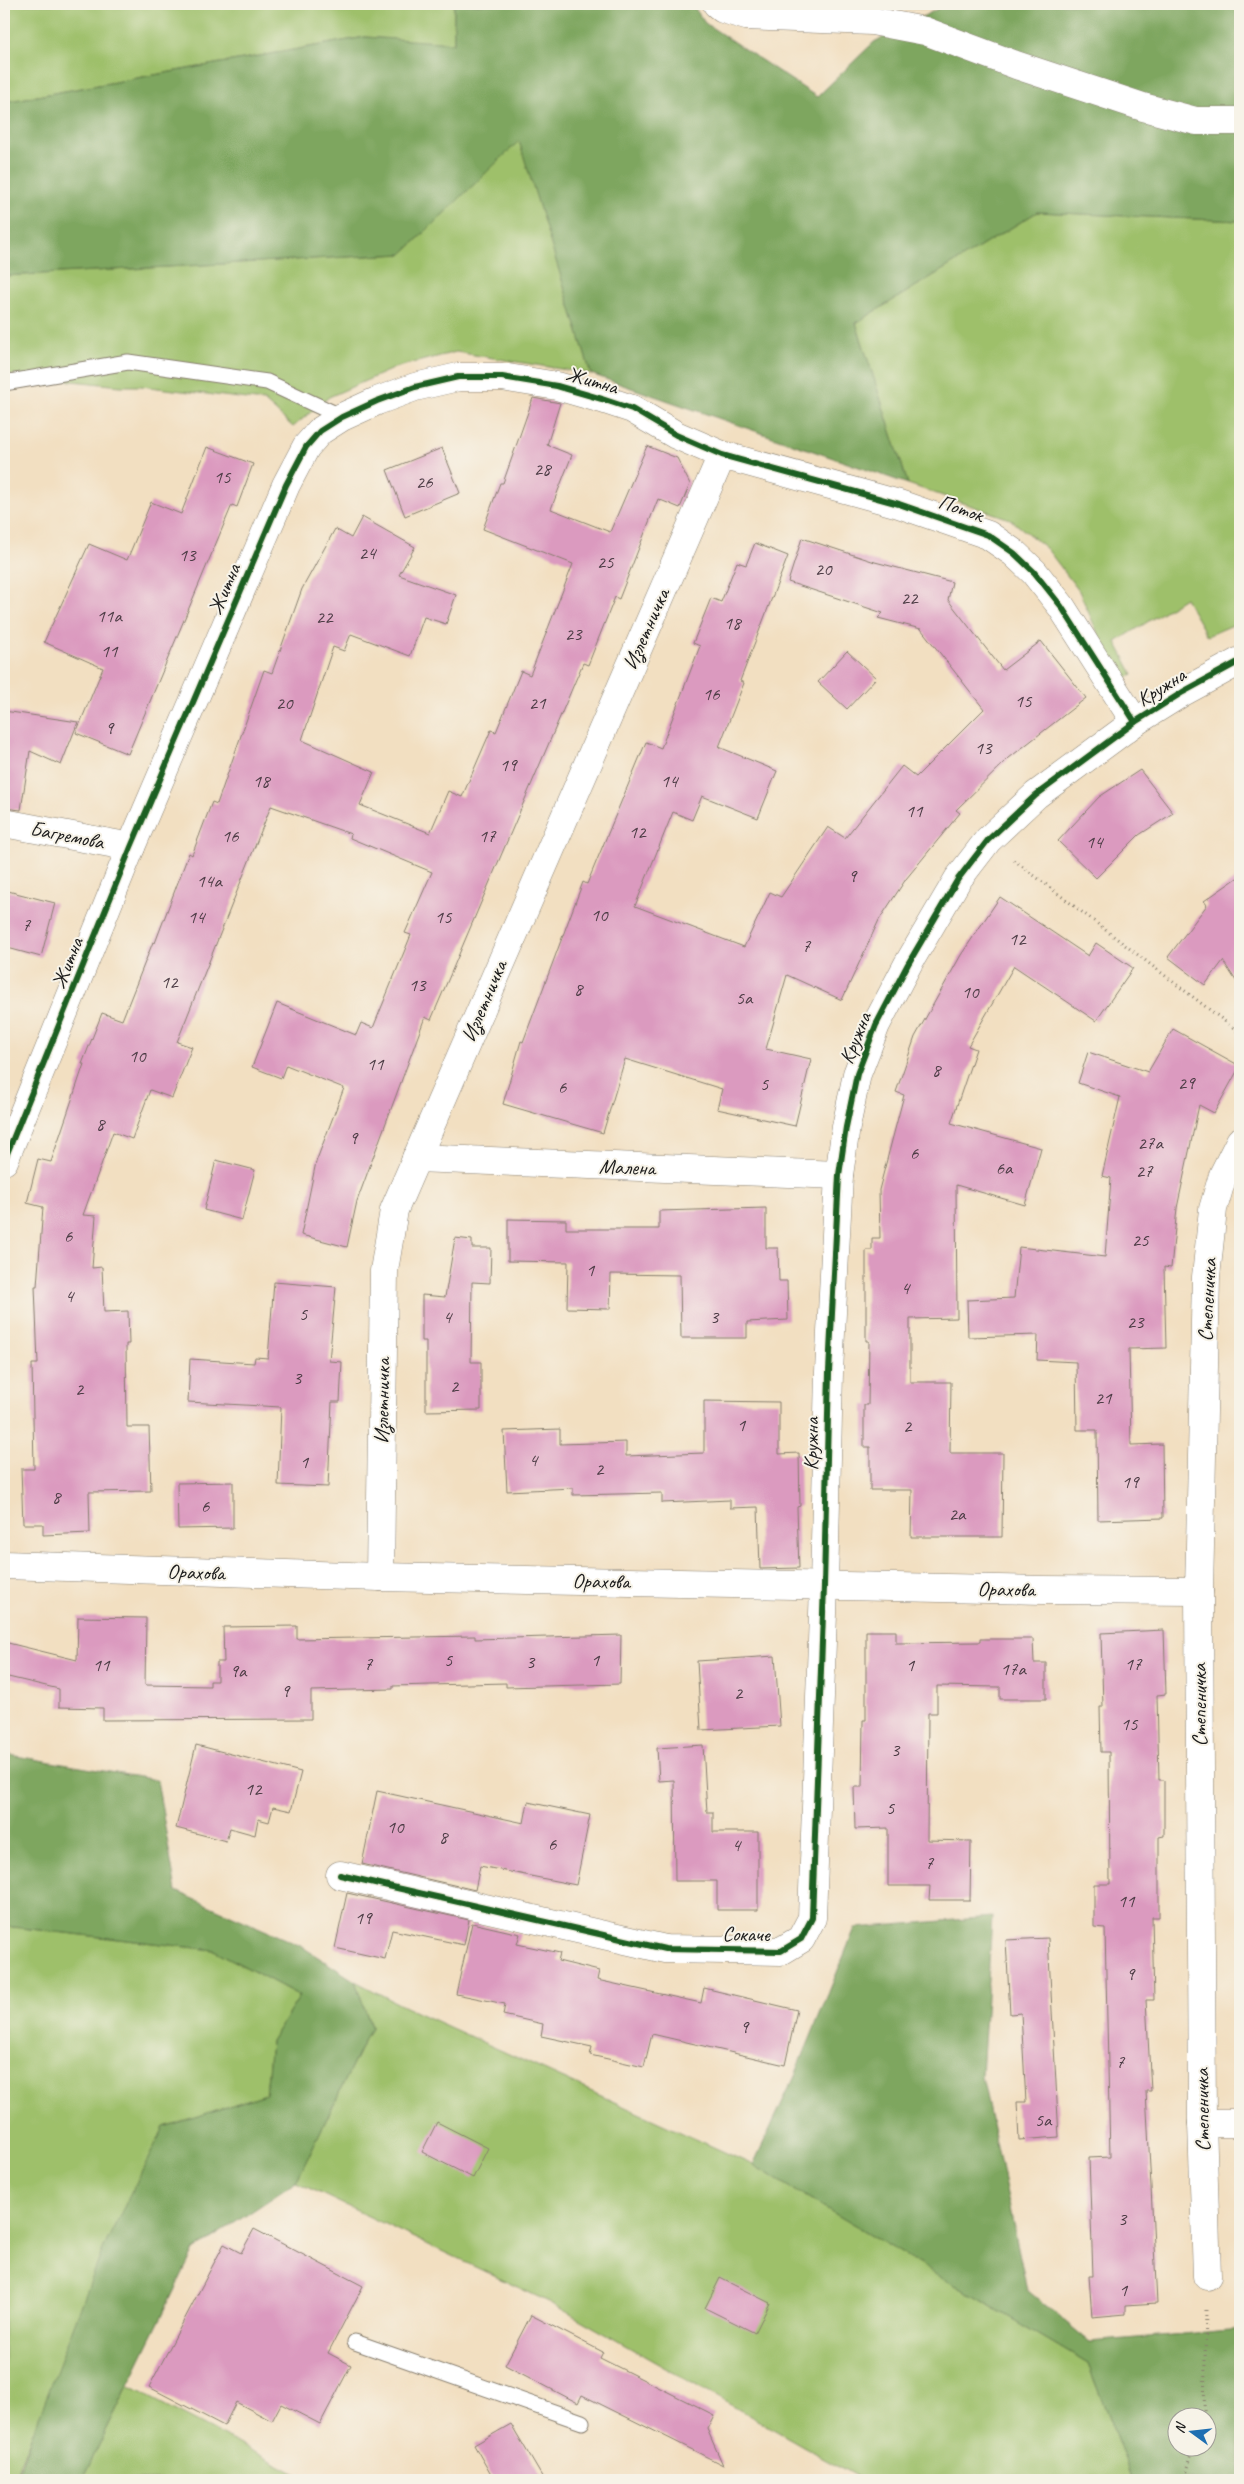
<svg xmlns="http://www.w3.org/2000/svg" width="1244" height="2484" font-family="Caveat,sans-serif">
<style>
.green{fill:#9ec06a;stroke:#5d6e43}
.forest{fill:#7ea65e;stroke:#4d613d;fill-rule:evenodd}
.building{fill:#db9abf}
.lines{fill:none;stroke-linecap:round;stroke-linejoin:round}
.service-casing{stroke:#877e6e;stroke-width:17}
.minor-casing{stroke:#877e6e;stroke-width:29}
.path{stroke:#877e6e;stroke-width:3;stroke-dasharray:1 4;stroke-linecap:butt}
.service{stroke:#fff;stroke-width:15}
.minor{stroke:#fff;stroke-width:28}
.cycleway-casing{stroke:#f7f3e8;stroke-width:9}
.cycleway{stroke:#1b5e20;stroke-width:6}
.labels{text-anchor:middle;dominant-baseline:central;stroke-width:4;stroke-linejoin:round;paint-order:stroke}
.number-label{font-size:19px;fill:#4c3c45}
.street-label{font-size:21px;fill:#1c1c1c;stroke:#f7f3e8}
</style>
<rect width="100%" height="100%" fill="#f7f3e8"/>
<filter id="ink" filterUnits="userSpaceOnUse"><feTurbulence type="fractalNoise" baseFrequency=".02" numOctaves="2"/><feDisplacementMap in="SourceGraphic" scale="10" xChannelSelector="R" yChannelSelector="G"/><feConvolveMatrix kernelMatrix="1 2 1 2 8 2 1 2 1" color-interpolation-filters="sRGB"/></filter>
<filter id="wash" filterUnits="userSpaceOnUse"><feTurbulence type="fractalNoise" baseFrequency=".0096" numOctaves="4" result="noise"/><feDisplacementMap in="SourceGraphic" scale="20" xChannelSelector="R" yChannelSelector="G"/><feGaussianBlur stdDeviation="1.12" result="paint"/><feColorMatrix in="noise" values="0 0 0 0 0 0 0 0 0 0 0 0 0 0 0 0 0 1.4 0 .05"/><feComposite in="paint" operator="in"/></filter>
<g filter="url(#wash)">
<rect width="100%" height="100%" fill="#f2dfc1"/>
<g class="green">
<polygon points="4,4 454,4 454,44 365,37 4,102"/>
<polygon points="717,4 942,4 941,7 746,16"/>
<polygon points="519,140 591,374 456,352 397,367 329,397 293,427 264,401 141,386 121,386 4,374 4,276 402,254"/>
<polygon points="1037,212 1240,221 1240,622 1207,636 1185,598 1116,642 1133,674 1120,683 1079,591 1047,549 1010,519 908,484 856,323"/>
<polygon points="4,1926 214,1950 300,1996 271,2041 266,2094 164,2127 19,2465 15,2480 4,2480"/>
<polygon points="355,1981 403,2006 753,2165 1088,2364 1133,2480 863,2480 549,2302 296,2182 371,2027"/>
<polygon points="128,2386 308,2480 82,2480"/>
</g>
<g class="forest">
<polygon points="454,4 692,4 705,23 817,97 874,42 941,7 942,4 1114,4 1115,6 1120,4 1240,4 1240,221 1037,212 856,323 908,484 591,374 519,141 402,254 4,276 4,102 365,37 454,43"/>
<polygon points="4,1754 157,1780 176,1891 301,1946 355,1981 371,2027 296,2182 194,2250 82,2480 15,2480 103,2249 164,2127 266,2094 271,2041 300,1996 214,1950 4,1926"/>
<path d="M 992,1917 L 982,2076 L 1027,2290 L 1090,2342 L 1240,2329 L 1240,2480 L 1133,2480 L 1088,2364 L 753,2165 L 796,2073 L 855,1928 ZM 1176,2416 L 1206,2416 L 1206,2446 L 1176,2446 Z"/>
</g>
<g id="blocks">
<g class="building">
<polygon points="533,398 560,403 547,445 572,455 551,509 610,532 647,446 677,458 690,484 680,508 658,499 619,599 615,597 588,665 583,663 431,1020 425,1017 357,1201 347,1247 301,1235 316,1162 344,1088 286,1065 281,1078 252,1067 277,1003 356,1035 361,1023 373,1028 411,935 405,933 432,872 350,838 351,834 271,806 177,1042 192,1047 172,1098 150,1090 132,1139 113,1132 83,1215 96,1216 92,1268 102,1267 104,1312 128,1311 129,1344 126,1344 127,1427 149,1427 151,1491 89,1492 90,1533 43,1535 43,1524 23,1524 21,1469 34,1469 32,1364 38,1364 35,1286 37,1286 43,1207 27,1203 38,1159 51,1162 84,1064 82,1064 102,1013 122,1020 153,942 155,943 189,853 192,855 212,802 217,804 264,670 272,673 302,589 335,529 351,538 362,517 415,547 399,575 456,595 446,624 424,617 410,656 351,634 344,651 333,647 302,740 374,772 360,805 430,833 448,791 462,797 491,730 496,732 521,671 530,675 573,564 483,529 500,483 503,483"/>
<polygon points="207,447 253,464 237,507 232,505 128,754 76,733 103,668 44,642 89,544 127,560 151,502 181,514"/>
<polygon points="442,448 460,493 405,516 387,470"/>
<polygon points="802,538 875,562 952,582 948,600 1003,670 1041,641 1086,698 1009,758 956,810 960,813 906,879 879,920 842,1000 787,975 766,1049 811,1059 795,1126 717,1109 722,1089 625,1059 603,1133 503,1104 521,1041 523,1042 583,882 587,884 646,742 661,748 700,646 693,643 711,598 721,602 737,562 746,565 755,543 788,556 740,681 744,683 719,747 777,771 758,818 702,796 692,820 673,812 635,906 744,947 770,892 781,897 828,827 845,838 902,766 916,777 984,709 921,629 878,618 883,613 788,582"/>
<polygon points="847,651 876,678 847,709 818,682"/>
<polygon points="4,711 78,722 61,765 30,751 21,810 4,808"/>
<polygon points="1140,770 1173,813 1139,835 1096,878 1058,841 1099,797"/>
<polygon points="1240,876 1240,987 1223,961 1205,985 1168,957 1207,905 1204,901"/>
<polygon points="4,890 55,903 41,957 4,947"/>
<polygon points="1000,897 1088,956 1096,943 1133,968 1096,1021 1014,966 968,1046 976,1049 951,1123 1041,1148 1025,1205 956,1185 957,1318 910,1319 910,1382 951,1382 950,1453 1003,1453 1002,1537 911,1537 912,1490 870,1490 870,1447 864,1447 864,1405 868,1405 869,1341 866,1341 866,1250 872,1250 872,1238 880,1238 879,1190 904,1095 896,1092 915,1037 961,955"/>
<polygon points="1173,1029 1240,1066 1214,1113 1199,1105 1177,1208 1171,1268 1164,1267 1166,1348 1129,1349 1131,1445 1162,1444 1163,1518 1098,1520 1097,1430 1077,1430 1076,1362 1037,1360 1038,1335 968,1337 967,1300 1014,1298 1019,1247 1105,1257 1111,1178 1102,1176 1120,1097 1078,1083 1088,1052 1148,1072"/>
<polygon points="216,1160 255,1170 242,1220 204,1210"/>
<polygon points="766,1208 766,1248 778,1248 779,1281 787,1281 788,1320 747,1322 747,1338 681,1338 680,1275 611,1274 610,1309 567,1308 568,1262 508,1261 508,1219 566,1220 566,1229 659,1229 659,1211"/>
<polygon points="455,1238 472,1240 472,1248 491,1248 490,1283 472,1282 471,1362 481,1362 481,1410 426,1411 426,1341 422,1341 422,1295 445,1297"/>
<polygon points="274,1282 336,1287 329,1361 342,1362 340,1402 332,1402 328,1487 278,1485 281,1407 188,1402 190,1359 254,1363 255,1357 268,1358"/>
<polygon points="704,1401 779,1402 779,1454 799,1453 800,1506 797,1507 799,1568 760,1569 758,1507 730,1508 730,1500 662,1503 662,1493 573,1495 573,1488 507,1491 504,1431 560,1429 560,1444 626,1442 626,1456 704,1453"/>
<polygon points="233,1482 233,1528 178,1529 177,1483"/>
<polygon points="78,1617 146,1618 145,1685 210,1686 210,1681 217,1681 217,1662 224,1662 223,1627 297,1626 297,1639 475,1636 475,1639 621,1635 620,1684 506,1687 506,1683 393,1686 393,1689 311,1691 311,1719 103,1720 103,1708 59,1707 59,1689 4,1676 4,1642 77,1660"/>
<polygon points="1164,1630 1166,1694 1157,1695 1159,1780 1164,1780 1164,1836 1159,1837 1159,1917 1152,1917 1154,2000 1146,2000 1151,2091 1146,2091 1157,2303 1126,2305 1126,2314 1092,2317 1089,2276 1093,2276 1089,2158 1110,2157 1105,1928 1094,1927 1094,1884 1110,1884 1109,1752 1101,1752 1100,1707 1103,1707 1101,1633"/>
<polygon points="866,1631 896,1631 896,1643 980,1642 980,1639 1033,1639 1034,1663 1046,1663 1046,1699 1000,1699 1000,1687 937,1686 937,1713 928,1713 927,1840 971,1841 970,1900 929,1900 930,1886 888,1886 888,1828 855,1829 854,1787 862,1787 863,1720 866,1720"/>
<polygon points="775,1656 780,1726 701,1730 697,1661"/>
<polygon points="196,1745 301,1772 291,1811 273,1807 269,1822 258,1819 255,1835 230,1828 226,1841 176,1828"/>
<polygon points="703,1745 707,1812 713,1812 713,1832 758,1832 758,1910 717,1910 717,1881 675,1881 674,1780 659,1781 657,1748"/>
<polygon points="377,1791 524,1823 528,1802 590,1815 576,1885 480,1866 475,1890 362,1864"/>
<polygon points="347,1893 469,1920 464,1945 392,1930 385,1959 335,1948"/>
<polygon points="472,1923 520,1934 517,1944 560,1953 558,1961 599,1971 597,1980 701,2003 704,1988 797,2010 785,2065 652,2034 644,2067 590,2055 592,2047 541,2036 543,2024 503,2015 505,2004 456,1994"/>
<polygon points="1048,1938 1059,2137 1019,2140 1017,2102 1026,2102 1021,2013 1010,2014 1006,1940"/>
<polygon points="437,2122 488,2148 473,2178 422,2152"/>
<polygon points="254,2229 363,2286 328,2353 351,2365 320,2424 281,2404 272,2421 236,2402 224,2426 149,2387 224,2244 241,2253"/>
<polygon points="720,2278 770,2303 755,2333 705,2308"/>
<polygon points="531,2315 603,2352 600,2358 714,2415 707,2429 723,2465 582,2395 578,2403 505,2365"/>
<polygon points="511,2424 544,2480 494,2480 474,2445"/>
</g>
</g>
</g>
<g filter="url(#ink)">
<use href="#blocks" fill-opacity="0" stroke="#877e6e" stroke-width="1"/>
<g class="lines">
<g class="service-casing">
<g id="service">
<polyline points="4,383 128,362 267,382 342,417"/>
<polyline points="355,2342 582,2422"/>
</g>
</g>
<g class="minor-casing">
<g id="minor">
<polyline points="717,4 723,9 746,16 872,21 925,31 1016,65 1143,107 1196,121 1240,121"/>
<polyline points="4,823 131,847"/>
<polyline points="416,1158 839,1175"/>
<polyline points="4,1161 131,847 286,485 306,447 320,431 342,417 377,401 415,387 458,377 502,377 557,386 602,399 632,409 676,435 722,455 899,504 988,535 1014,553 1034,572 1061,606 1135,722"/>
<polyline points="4,1565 380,1577 1043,1590 1199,1591"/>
<polyline points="380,1577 384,1271 394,1210 722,455"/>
<polyline points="340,1875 665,1949 781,1951 801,1939 812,1918 824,1586 829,1372 839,1175 846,1127 857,1074 876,1025 908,964 958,879 988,840 1036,795 1135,722 1183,692 1240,661"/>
<polyline points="1202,2123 1240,2123"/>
<polyline points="1207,2276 1202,2123 1199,1591 1206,1277 1213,1209 1223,1175 1240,1141"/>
</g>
</g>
<g class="path">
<polyline points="1014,860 1240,1033"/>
<polyline points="1204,2416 1206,2309"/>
<polyline points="1181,2480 1187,2471 1194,2446"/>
</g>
<use href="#service" class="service"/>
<use href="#minor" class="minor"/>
<g class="cycleway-casing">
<g id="cycleway">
<polyline points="4,1161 131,847 286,485 306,447 320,431 342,417 377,401 415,387 458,377 502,377 557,386 602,399 632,409 676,435 722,455 899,504 988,535 1014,553 1034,572 1061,606 1135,722"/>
<polyline points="340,1875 665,1949 781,1951 801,1939 812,1918 824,1586 829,1372 839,1175 846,1127 857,1074 876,1025 908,964 958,879 988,840 1036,795 1135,722 1183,692 1240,661"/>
</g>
</g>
<use href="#cycleway" class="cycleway"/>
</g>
</g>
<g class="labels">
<g class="number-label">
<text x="542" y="469">28</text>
<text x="222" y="477">15</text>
<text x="424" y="482">26</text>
<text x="367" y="553">24</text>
<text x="187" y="555">13</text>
<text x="605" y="562">25</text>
<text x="823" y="569">20</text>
<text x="909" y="598">22</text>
<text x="109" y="616">11a</text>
<text x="324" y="617">22</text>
<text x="732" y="623">18</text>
<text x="573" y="634">23</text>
<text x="109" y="651">11</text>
<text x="711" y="694">16</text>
<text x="1023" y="701">15</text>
<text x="284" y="703">20</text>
<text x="537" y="703">21</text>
<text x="109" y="728">9</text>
<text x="983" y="748">13</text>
<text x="508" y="765">19</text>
<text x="261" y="781">18</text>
<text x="669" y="781">14</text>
<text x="914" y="811">11</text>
<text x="637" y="832">12</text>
<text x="230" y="836">16</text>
<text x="487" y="836">17</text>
<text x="1094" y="842">14</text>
<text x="852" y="876">9</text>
<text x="209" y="881">14a</text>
<text x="599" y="915">10</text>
<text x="196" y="917">14</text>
<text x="443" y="917">15</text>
<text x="26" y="925">7</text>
<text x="1017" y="939">12</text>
<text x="806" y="946">7</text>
<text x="169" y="982">12</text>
<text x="417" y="985">13</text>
<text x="578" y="989">8</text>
<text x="970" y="992">10</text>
<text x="744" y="998">5a</text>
<text x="137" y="1056">10</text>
<text x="375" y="1064">11</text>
<text x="936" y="1070">8</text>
<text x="1186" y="1083">29</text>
<text x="764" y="1084">5</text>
<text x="562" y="1087">6</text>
<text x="100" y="1124">8</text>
<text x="353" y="1138">9</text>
<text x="1150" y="1143">27a</text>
<text x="914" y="1153">6</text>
<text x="1004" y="1168">6a</text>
<text x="1144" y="1171">27</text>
<text x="68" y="1236">6</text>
<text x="1140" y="1240">25</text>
<text x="590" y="1270">1</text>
<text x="905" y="1288">4</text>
<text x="69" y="1296">4</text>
<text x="303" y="1314">5</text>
<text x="447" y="1317">4</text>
<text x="714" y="1317">3</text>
<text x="1135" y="1322">23</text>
<text x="297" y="1378">3</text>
<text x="454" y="1386">2</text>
<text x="79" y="1389">2</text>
<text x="1103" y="1398">21</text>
<text x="741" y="1425">1</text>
<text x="907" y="1426">2</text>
<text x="533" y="1460">4</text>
<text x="304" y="1462">1</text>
<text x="599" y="1469">2</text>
<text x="1130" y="1482">19</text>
<text x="56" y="1497">8</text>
<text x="205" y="1506">6</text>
<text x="957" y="1514">2a</text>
<text x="448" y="1660">5</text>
<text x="595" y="1660">1</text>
<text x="530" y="1662">3</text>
<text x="368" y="1664">7</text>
<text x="1133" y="1664">17</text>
<text x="101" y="1665">11</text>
<text x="910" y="1665">1</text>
<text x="1013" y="1669">17a</text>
<text x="238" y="1671">9a</text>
<text x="285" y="1691">9</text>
<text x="738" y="1693">2</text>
<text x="1129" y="1724">15</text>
<text x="895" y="1750">3</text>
<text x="253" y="1789">12</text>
<text x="890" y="1808">5</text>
<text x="395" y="1827">10</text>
<text x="443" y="1837">8</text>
<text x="552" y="1844">6</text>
<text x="736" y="1845">4</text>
<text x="929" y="1863">7</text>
<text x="1126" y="1901">11</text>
<text x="363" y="1918">19</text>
<text x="1130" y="1974">9</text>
<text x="744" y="2027">9</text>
<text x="1120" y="2062">7</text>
<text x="1043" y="2120">5a</text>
<text x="1122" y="2219">3</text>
<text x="1123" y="2290">1</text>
</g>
<g class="street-label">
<text transform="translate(592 380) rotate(16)">Житна</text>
<text transform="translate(961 508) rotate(19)">Поток</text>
<text transform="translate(224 589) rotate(-67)">Житна</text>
<text transform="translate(646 629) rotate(-66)">Излетничка</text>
<text transform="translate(1161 687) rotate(-32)">Кружна</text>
<text transform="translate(67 835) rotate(11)">Багремова</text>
<text transform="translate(67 963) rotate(-68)">Житна</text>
<text transform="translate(484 1001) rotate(-67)">Излетничка</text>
<text transform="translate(855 1038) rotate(-68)">Кружна</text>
<text transform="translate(627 1167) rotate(2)">Малена</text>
<text transform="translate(1207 1300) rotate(-87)">Степеничка</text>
<text transform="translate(382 1401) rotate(-89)">Излетничка</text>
<text transform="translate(811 1444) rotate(-89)">Кружна</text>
<text transform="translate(196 1572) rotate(2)">Орахова</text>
<text transform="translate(601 1581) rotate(1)">Орахова</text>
<text transform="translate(1006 1589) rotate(1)">Орахова</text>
<text transform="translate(1199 1705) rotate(-90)">Степеничка</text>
<text transform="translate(746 1934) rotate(1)">Сокаче</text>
<text transform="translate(1202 2110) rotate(-91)">Степеничка</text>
</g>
</g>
<rect width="1244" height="2484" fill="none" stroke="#f7f3e8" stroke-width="20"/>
<g transform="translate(1192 2432) rotate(285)"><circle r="24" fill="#f7f3e8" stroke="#9f9d96"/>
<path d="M0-4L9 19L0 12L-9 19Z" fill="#1f6fb2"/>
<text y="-8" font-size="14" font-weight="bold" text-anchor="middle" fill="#1c1c1c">N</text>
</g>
</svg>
